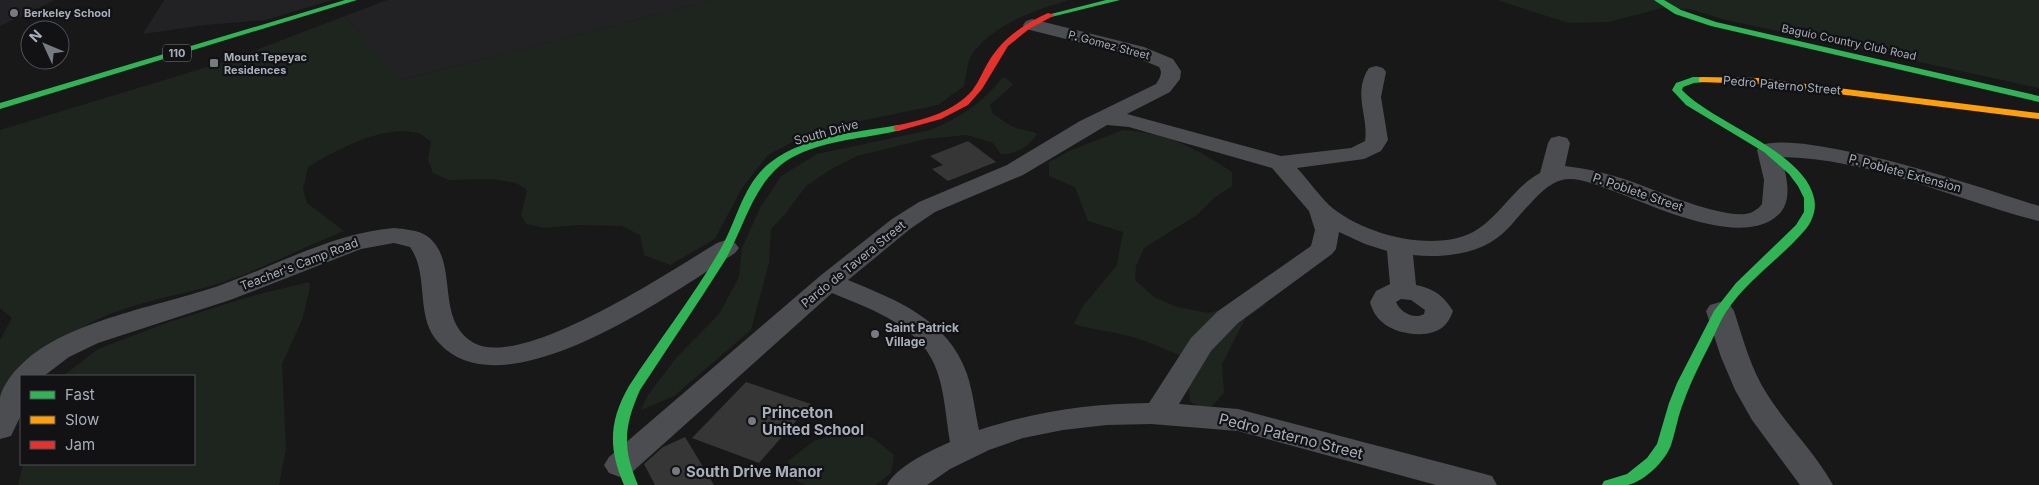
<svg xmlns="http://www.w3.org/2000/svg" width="2039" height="485" font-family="Inter,sans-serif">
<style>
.built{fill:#222224}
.green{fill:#1d251e}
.building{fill:#363637}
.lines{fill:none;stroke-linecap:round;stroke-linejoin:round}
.street{fill:#4c4d51;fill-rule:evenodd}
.fast{fill:#30b455;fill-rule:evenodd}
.slow{fill:#ff9f0a;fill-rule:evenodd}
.jam{fill:#e5322d;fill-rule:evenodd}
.poi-dot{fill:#767a81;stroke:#121214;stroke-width:2}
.labels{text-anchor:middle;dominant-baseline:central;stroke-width:4.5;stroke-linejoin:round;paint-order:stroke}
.far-poi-label{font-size:11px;font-weight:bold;fill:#a8afba;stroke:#121214;text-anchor:start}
.far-street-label{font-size:11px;fill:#a8afba;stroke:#121214}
.shield{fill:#121214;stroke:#7b8088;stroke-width:1}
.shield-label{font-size:11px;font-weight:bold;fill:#a8afba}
.street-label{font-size:12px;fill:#a8afba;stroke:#121214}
.poi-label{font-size:12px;font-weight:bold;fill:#a8afba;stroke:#121214;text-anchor:start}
.near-poi-label{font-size:15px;font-weight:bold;fill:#a8afba;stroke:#121214;text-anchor:start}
.near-street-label{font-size:15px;fill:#a8afba;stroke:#121214}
</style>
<rect width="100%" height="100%" fill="#181818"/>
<g class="built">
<polygon points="0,0 55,0 0,26"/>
<polygon points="164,0 332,0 266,20 205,25 143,34"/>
<polygon points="387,0 713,0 400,80 345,16"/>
</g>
<g class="green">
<path d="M 713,0 L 1068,0 C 1034,11 992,24 971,56 C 967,64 966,77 964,86 L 938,105 L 851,123 L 800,138 L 768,155 L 742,188 L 715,239 L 670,265 L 644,255 L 640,235 L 622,226 L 577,225 L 544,228 L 526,224 L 521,215 L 527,190 L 516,183 L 492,179 L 449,180 L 433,173 L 428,160 L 431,142 C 427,139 422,134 418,133 C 384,124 336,150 308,167 L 303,189 L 307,203 L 344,231 C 306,246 270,265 232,279 C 199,291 164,296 130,307 C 79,323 25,357 0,405 L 0,340 L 12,318 L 0,308 L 0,130 L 230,60 L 345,16 L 401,80 Z"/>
<polygon points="1497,0 2039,0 2039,88 1722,19 1691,9 1662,8 1609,22 1568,23"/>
<path d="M 1002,78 L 1006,78 L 1013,85 L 990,105 L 993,114 C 1000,117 1007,125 1014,127 C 1022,131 1029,129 1037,134 C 1029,147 1016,154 1001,154 L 993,143 L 967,135 L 926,139 L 857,156 L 833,168 L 806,186 L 785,214 L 771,229 L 769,263 L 751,330 L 674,396 L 641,410 L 648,395 L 676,358 L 719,314 L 739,277 L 742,248 L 760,208 L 781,176 L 817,154 L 930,130 C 958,119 984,102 1002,78 Z"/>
<path d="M 1123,130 C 1167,133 1196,148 1232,172 L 1232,186 L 1215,197 L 1197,215 L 1144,248 L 1136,266 L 1135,280 L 1154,297 L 1177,307 L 1209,313 L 1240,304 L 1266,304 L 1245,319 L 1222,364 L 1224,393 L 1208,410 L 1190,402 L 1187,359 C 1165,349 1144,339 1120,334 C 1104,330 1090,329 1074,324 L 1083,306 L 1117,265 L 1123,232 L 1088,221 L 1075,187 L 1049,176 L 1049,162 L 1071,150 Z"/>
<polygon points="309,282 310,288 302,320 282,364 286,449 279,485 18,485 23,464 194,464 194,376 63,376 98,349 166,323 248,297"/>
<polygon points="849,430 873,438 894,455 891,473 876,485 805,485 792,478 788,461 814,441"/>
</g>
<g class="building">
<polygon points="968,141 996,162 948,181 932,169 943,165 930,156"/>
<polygon points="746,382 811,404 759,463 692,438"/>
<polygon points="685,437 714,485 655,485 644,464 663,447"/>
</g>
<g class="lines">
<g class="street">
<path d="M 1032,19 L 1144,47 L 1173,59 L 1181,71 L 1180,79 L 1170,92 L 1127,114 L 1281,156 L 1351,148 L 1365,141 C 1369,117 1352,93 1369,68 L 1376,66 L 1383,68 L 1386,72 L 1381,97 L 1388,140 L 1381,151 L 1364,159 L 1297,168 C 1308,180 1318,194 1329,205 C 1362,235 1439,255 1478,229 C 1502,213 1515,186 1540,173 L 1548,143 L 1551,138 L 1559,136 L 1567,138 L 1570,143 L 1565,166 C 1584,168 1602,172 1621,178 C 1649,187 1724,221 1750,213 C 1755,211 1760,207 1762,204 L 1764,180 L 1757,150 L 1760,145 C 1784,139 1812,145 1836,149 C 1906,162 1972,185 2039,206 L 2039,221 C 1951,199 1874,159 1781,157 C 1787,178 1795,205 1773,219 C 1734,245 1654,206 1613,191 C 1599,186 1577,176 1562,180 C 1549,183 1537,196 1529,205 C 1518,216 1509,230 1497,238 C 1474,255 1440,258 1413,255 L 1416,285 C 1434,289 1443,295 1453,311 C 1451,316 1449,321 1445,325 C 1431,340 1396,335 1382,322 C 1376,317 1372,310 1370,302 L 1376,291 L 1390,284 L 1387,251 L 1365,244 L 1339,232 L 1336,249 L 1332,254 L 1238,323 L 1211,351 L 1179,404 L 1238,409 L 1481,473 L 1492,476 L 1497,485 L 1436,485 L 1238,431 L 1151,424 L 1107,425 L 1063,430 L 1023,438 L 989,450 L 950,469 L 927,485 L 887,485 C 897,466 930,451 950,442 C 946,419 945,396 938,374 C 924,327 873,310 832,293 L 631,473 L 620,477 L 609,473 L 604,465 L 609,457 L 820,276 L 892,219 L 919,202 L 1007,165 L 1080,121 L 1156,84 C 1160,78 1163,73 1159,67 L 1130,55 L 1026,29 L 1023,25 L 1026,21 ZM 1107,125 L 1129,127 L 1153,134 L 1272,168 L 1309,211 L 1315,230 L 1311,246 L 1218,311 L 1191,338 L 1149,403 C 1087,404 1038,411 979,430 C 975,411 973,392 967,374 C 948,319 896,300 848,280 L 910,229 L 935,212 L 1023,175 ZM 1401,299 L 1411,300 L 1425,310 L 1424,314 C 1414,320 1400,312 1396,302 Z"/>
<path d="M 394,228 C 404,229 418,230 427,236 C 461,261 433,320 474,343 C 523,370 672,270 717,243 L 726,240 L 735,243 L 739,248 L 735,253 C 674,292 504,415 439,343 C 414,317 430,275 410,247 L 394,243 L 361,249 L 230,300 L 98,343 L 69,357 L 44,376 L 21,376 L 21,415 L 11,436 L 0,439 C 0,426 0,410 0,397 C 3,385 13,372 22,364 C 66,320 162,306 221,285 C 277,265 334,233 394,228 Z"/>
<path d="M 1720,302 L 1730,305 L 1734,311 C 1743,339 1751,369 1767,394 C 1787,426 1815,452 1833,485 L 1800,485 L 1752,420 L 1735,390 L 1721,357 L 1706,311 L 1710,305 Z"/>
</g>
<g class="fast">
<polygon points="345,0 357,0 0,109 0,103"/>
<polygon points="1106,0 1120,0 1051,17 1047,15"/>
<polygon points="1654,0 1664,0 1681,10 1716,22 2039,96 2039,102 1711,26 1675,14"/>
<path d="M 1693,77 L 1702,77 L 1707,80 L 1705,82 L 1694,83 L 1683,87 L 1682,90 C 1713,123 1804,151 1814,198 C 1817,209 1812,222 1805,230 C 1780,259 1747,280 1726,312 C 1720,321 1716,332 1711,342 C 1701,362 1691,381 1684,401 C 1678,415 1676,430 1671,445 C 1666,460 1645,481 1628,485 C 1620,485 1610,485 1602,485 L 1604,481 L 1627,474 L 1647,458 L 1657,444 L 1669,403 L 1677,383 L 1714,311 L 1736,283 L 1796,225 L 1804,212 L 1804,198 L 1798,186 L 1789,174 L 1764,152 L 1686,105 L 1672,90 L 1676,83 Z"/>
<path d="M 898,125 L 903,128 L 901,130 C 865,139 825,139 791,158 C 753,180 745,227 724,262 C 697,305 668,347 640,390 C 624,426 622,448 638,485 L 624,485 C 608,448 609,421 629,386 C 659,340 693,297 720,250 C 737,221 743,183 771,162 C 806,135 856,133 898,125 Z"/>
</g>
<polygon class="slow" points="1702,77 1758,78 2039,113 2039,119 1758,84 1699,82 1699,78"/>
<path class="jam" d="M 1048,13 L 1055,15 L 1029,29 L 1008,46 L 982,89 L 968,105 L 941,119 L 898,131 L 895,130 L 893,128 L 895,126 C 921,120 949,114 969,94 C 978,85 982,72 989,61 C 1003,38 1024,24 1048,13 Z"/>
</g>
<g class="poi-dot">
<circle cx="14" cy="13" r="5"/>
<rect x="209" y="58" width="10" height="10" rx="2.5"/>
<circle cx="875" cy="334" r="5"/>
<circle cx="752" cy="421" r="5"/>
<circle cx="676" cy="471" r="5"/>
</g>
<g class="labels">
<g class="far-poi-label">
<text x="24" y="13">Berkeley School</text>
<text x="224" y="57">Mount Tepeyac<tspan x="224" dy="13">Residences</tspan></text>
</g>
<g class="far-street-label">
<text transform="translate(1849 42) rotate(12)">Baguio Country Club Road</text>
<text transform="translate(1109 45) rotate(15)">P. Gomez Street</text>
</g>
<rect class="shield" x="163" y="44.5" width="28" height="17" rx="4"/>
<g class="shield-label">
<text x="177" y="53">110</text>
</g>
<g class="street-label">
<text transform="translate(1782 85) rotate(5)">Pedro Paterno Street</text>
<text transform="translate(826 132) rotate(-15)">South Drive</text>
<text transform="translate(1905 173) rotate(15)">P. Poblete Extension</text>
<text transform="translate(1638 192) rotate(19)">P. Poblete Street</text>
<text transform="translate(299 264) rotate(-21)">Teacher's Camp Road</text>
<text transform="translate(853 264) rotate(-39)">Pardo de Tavera Street</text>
</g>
<g class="poi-label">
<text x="885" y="327">Saint Patrick<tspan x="885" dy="14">Village</tspan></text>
</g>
<g class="near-poi-label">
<text x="762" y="412">Princeton<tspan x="762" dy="17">United School</tspan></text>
<text x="686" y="471">South Drive Manor</text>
</g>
<g class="near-street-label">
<text transform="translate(1291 436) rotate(14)">Pedro Paterno Street</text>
</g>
</g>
<rect x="20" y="375" width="175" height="90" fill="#121214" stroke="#4e5156"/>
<rect x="30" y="391" width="25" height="8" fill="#30b455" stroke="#4e5156"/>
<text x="65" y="400" font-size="15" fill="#a8afba">Fast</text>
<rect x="30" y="416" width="25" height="8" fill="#ff9f0a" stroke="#4e5156"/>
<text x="65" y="425" font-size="15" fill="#a8afba">Slow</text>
<rect x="30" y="441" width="25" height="8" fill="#e5322d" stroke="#4e5156"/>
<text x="65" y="450" font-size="15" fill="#a8afba">Jam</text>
<g transform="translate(45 45) rotate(314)"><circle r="24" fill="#121214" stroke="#4e5156"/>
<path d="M0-4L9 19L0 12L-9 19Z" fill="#767a81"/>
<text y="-8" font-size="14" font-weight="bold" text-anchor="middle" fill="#a8afba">N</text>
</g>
</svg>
